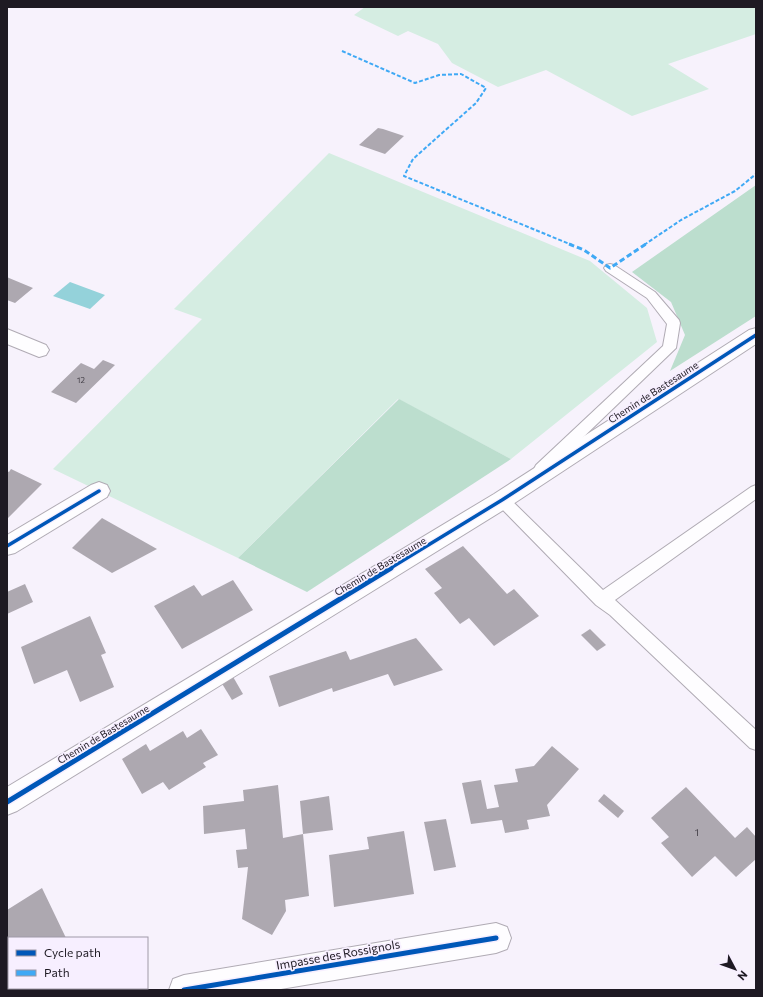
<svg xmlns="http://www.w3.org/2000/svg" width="763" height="997" font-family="Commissioner,sans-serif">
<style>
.green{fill:#d5ede2}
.forest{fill:#bcdece}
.water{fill:#94d2da}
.building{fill:#ada8b0}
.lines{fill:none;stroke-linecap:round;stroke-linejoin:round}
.lane-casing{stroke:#b0abb4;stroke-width:2}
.street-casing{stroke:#b0abb4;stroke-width:2}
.lane{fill:#fefdff;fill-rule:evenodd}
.street{fill:#fefdff;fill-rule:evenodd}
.quiet-far1{stroke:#3fa9f5;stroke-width:2;stroke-dasharray:4 2;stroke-linecap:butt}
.quiet{stroke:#3fa9f5;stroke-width:3;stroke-dasharray:5.5 3;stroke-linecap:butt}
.cycleway-far1-casing{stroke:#f7efff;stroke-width:6}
.cycleway-casing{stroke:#f7efff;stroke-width:8}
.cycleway-far1{stroke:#0057b8;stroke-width:3.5}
.cycleway{stroke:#0057b8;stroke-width:5}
.labels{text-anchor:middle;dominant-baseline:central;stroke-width:3.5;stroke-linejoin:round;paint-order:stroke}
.number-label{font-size:8px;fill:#423e46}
.street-label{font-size:10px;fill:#1e1a23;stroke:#f7efff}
.near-number-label{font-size:10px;fill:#423e46}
.near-street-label{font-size:12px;fill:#1e1a23;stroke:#f7efff}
</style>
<rect width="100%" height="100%" fill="#f7f2fc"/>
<g class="green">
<polygon points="365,7 756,7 756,34 668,64 709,89 632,116 546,70 498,87 452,63 438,44 408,31 398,36 354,15"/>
<polygon points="329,153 590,261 647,308 657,342 511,459 398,399 238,558 53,469 202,319 174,309"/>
</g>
<g class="forest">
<polygon points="756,185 756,316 670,371 685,335 671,302 632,272"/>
<polygon points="399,399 511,459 307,592 238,558"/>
</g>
<polygon class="water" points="70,282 105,295 90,309 53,296"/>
<g class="building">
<polygon points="378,128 383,129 404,136 385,154 359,145"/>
<polygon points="7,277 9,278 33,288 15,303 7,300"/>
<polygon points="103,360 115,365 76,403 51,392 81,363 94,369"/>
<polygon points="11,469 42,484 7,519 7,471 9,472"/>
<polygon points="102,518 157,549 112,573 72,548"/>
<polygon points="463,546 507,594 514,589 539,616 494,646 469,618 460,624 434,593 442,588 425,569"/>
<polygon points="233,580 253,610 182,649 154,606 194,585 202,596"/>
<polygon points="25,584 33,602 7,614 7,592"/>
<polygon points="90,616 106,653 101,655 114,687 80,702 67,670 34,684 21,647"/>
<polygon points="590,629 606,645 597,651 581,635"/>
<polygon points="416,638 443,670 394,686 388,674 333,692 332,688 279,707 269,676 346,651 350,660"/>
<polygon points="232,675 243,694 232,700 221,682"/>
<polygon points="201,729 218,755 203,763 206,767 169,790 163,782 142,794 122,759 146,744 150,751 183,731 187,738"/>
<polygon points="552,746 579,769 547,805 550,816 527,820 529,829 505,833 502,820 471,824 462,783 481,780 487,809 499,807 494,785 518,782 515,769 534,766"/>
<polygon points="278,785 283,838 303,834 309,896 285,900 286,911 272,935 242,919 248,867 238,868 236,850 247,849 245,829 204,834 203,806 244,801 243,790"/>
<polygon points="686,787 735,838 747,827 756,837 756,859 736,877 715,856 692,877 661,843 669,837 651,818"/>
<polygon points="604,794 624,811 618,818 598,801"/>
<polygon points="329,796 333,830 303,834 300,801"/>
<polygon points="446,819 456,867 434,871 424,822"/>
<polygon points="404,831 414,894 334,907 329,855 369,849 367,837"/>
<polygon points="42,888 66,938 9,938 9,978 7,978 7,910"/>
</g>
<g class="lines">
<g class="lane-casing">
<g id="lane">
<polygon points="610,264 614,265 655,292 679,320 680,323 676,348 546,473 541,475 536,473 534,469 536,465 663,346 667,324 647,298 606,271 604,268 606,265"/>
<polygon points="756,485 756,499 615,600 756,730 756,750 750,748 610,615 596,605 497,504 494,500 497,496 502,494 507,496 603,590 751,487"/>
</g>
</g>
<g class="street-casing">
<g id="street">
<polygon points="756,328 756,344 510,506 17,811 7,815 7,787 494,494 749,330"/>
<polygon points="7,329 46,345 49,350 46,355 39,357 7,344"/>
<polygon points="99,482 107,485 110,491 107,497 15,553 7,555 7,535 91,485"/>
<polygon points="496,923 507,927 511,938 507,949 496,953 275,990 169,990 173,979 184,975"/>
</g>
</g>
<use href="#lane" class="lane"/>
<use href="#street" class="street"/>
<g class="quiet-far1">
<polyline points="342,51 415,83 439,75 461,74 486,88 476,103 413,159 404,176 572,245"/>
<polyline points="644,245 681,220 735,191 756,174"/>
</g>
<polyline class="quiet" points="569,244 584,250 610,268 646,244"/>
<g class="cycleway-far1-casing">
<g id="cycleway-far1">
<polyline points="7,546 99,491"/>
<polyline points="389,569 502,500 756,335"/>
</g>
</g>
<g class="cycleway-casing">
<g id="cycleway">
<polyline points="7,802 391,568"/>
<polyline points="184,990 496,938"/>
</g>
</g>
<use href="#cycleway-far1" class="cycleway-far1"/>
<use href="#cycleway" class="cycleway"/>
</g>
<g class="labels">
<g class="number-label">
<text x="81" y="380">12</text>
</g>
<g class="street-label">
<text transform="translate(653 392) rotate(-33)">Chemin de Bastesaume</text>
<text transform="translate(380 566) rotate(-31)">Chemin de Bastesaume</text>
<text transform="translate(103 734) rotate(-31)">Chemin de Bastesaume</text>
</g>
<g class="near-number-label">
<text x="697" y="832">1</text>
</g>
<g class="near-street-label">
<text transform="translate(338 954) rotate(-10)">Impasse des Rossignols</text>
</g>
</g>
<rect width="763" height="997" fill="none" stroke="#1e1a23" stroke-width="16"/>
<rect x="8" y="937" width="140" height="52" fill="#f7efff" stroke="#a09aa7"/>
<rect x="16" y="950" width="20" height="6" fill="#0057b8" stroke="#a09aa7"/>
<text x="44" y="957" font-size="12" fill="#1e1a23">Cycle path</text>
<rect x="16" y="970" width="20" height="6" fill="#3fa9f5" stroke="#a09aa7"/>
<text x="44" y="977" font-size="12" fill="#1e1a23">Path</text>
<g transform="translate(735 969) rotate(131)" stroke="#f7efff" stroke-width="3" paint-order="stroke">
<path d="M0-3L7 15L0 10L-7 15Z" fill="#1e1a23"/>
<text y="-6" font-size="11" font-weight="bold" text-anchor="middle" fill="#1e1a23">N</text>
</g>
</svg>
